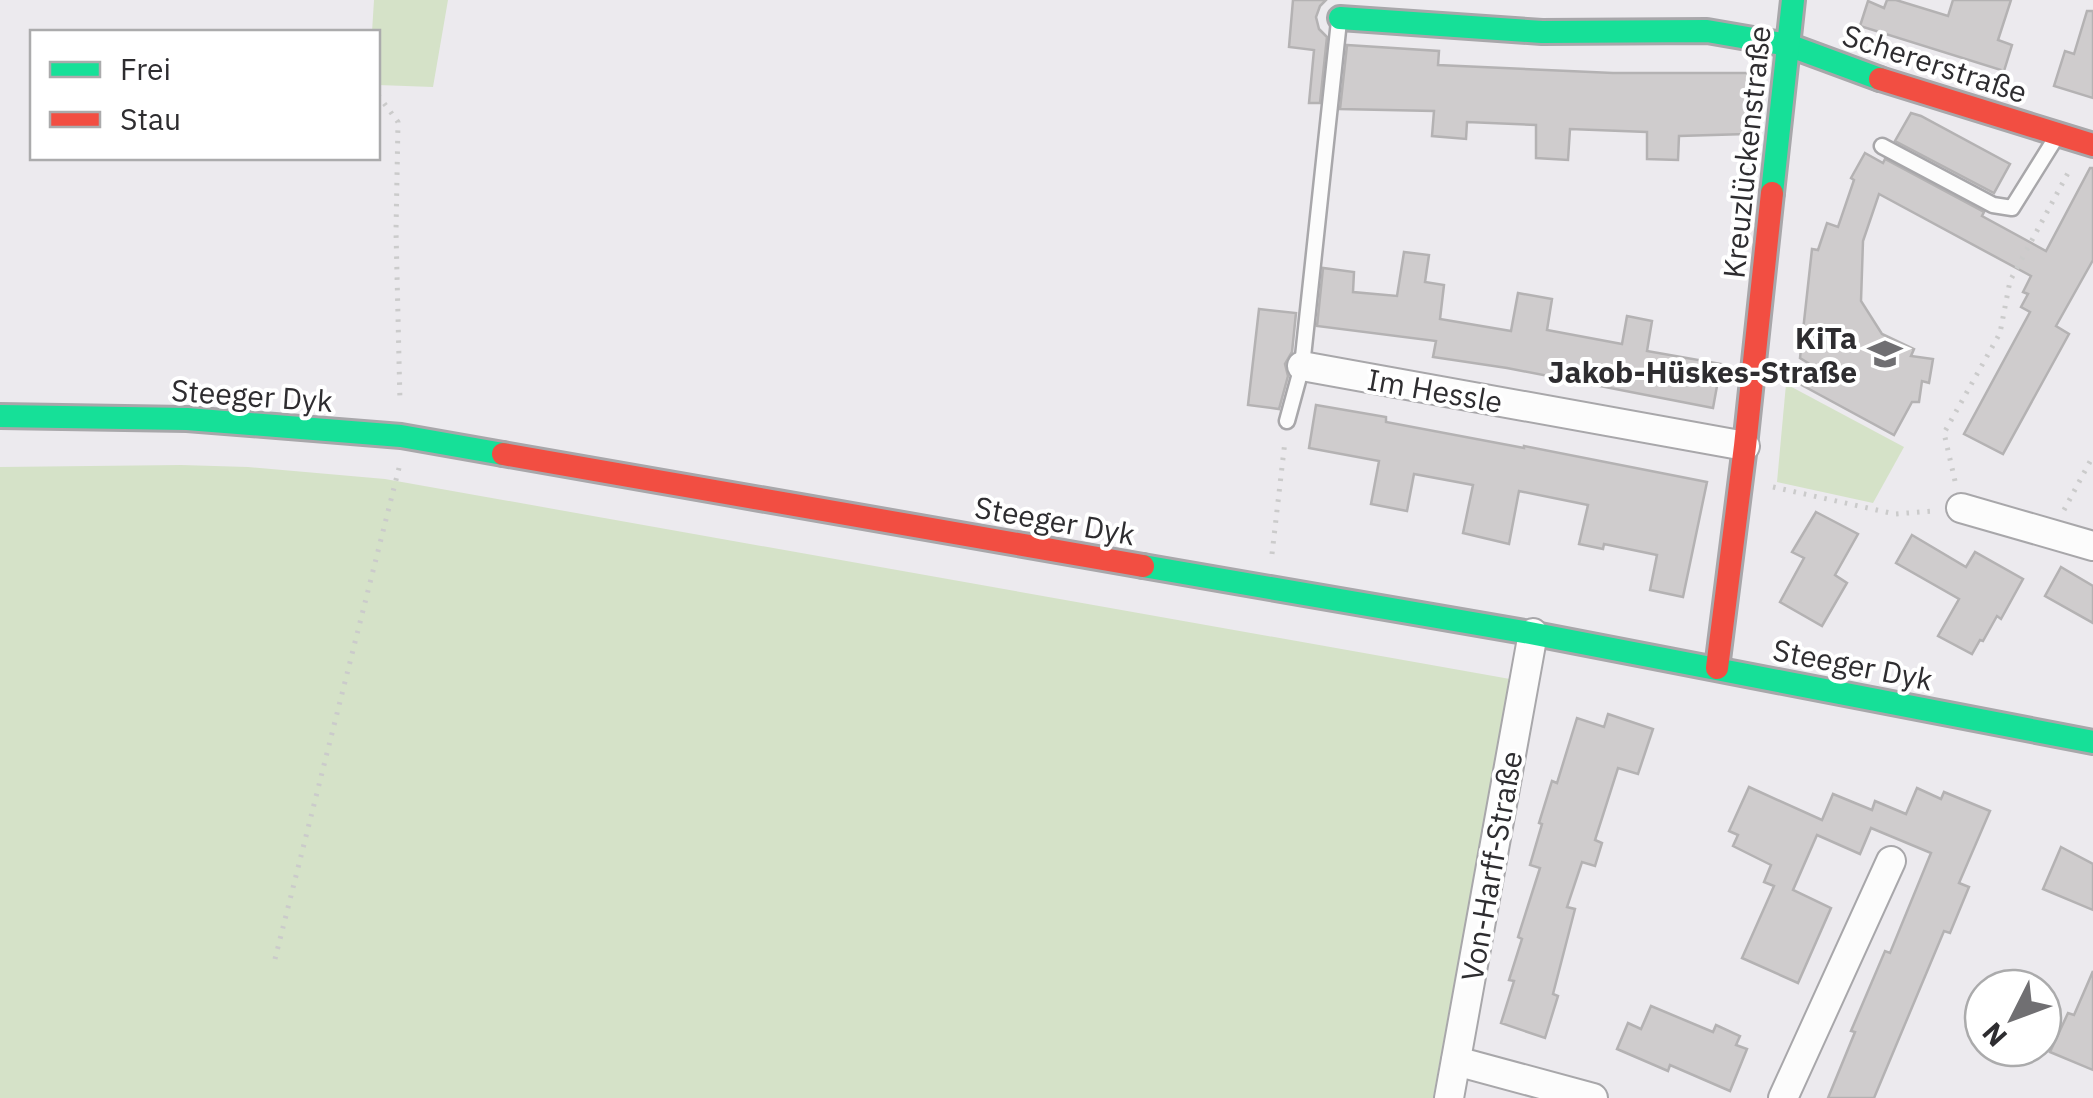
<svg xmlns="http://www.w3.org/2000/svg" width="2093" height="1098" font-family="'IBM Plex Sans',sans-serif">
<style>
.green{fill:#d5e2c8}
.building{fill:#cfcccd;stroke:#b4b2b3;stroke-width:2.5}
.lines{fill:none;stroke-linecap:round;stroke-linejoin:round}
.lane-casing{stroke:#a8a7aa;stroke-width:19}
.street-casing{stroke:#a8a7aa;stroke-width:32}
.fast-casing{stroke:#a8a7aa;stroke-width:28}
.jam-casing{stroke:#a8a7aa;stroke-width:28}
.path{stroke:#cbcbcb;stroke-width:5;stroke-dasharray:2.5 8;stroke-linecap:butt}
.lane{stroke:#fcfcfc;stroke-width:14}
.street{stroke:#fcfcfc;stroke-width:28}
.fast{stroke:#16e098;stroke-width:22}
.jam{stroke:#f24e42;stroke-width:22}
.labels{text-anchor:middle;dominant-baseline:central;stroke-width:8;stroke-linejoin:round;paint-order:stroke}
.street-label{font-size:30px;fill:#2e2d30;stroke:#fff}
.poi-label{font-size:30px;font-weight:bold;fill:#2e2d30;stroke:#fff;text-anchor:end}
</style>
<rect width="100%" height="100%" fill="#eceaee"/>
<g class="green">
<polygon points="374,0 448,0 433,87 378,85 378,32 372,32"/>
<polygon points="1786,384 1904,447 1873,503 1777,482"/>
<polygon points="181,465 248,467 385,479 1510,679 1433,1098 0,1098 0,467"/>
</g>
<g class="building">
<polygon points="1293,0 1326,0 1320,6 1316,17 1319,29 1327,37 1320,103 1309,103 1314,50 1289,47"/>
<polygon points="1887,0 1896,0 1948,16 1953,0 2011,0 1998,40 2012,45 2004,71 1860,26 1868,1 1884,8"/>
<polygon points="2087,11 2093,11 2093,98 2054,86 2065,51 2074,54"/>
<polygon points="1347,45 1439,51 1438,65 1613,73 1755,73 1755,112 1746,111 1746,134 1679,136 1678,160 1647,159 1647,132 1570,129 1568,160 1536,158 1536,125 1467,122 1466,139 1432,136 1434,111 1340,109"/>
<polygon points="1911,113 1921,116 2010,164 1994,193 1895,141"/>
<polygon points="1865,153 1883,163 1885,159 1984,212 1982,216 2046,251 2090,168 2093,168 2093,260 2056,326 2069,334 2003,454 1964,434 2030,312 2021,307 2028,294 2023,292 2031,276 1879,194 1863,241 1861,301 1882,334 1914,349 1911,356 1933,359 1929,383 1922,381 1919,402 1912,402 1894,435 1798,383 1808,363 1800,358 1812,249 1818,250 1827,223 1838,227 1854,180 1851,178"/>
<polygon points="1404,252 1429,255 1425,282 1444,285 1440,319 1511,331 1518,293 1552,299 1547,330 1622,344 1627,316 1652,321 1647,351 1721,364 1713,408 1507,368 1433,357 1436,341 1317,326 1323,268 1354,272 1353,292 1397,296"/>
<polygon points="1259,309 1296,313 1292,352 1285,364 1288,376 1279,409 1248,405"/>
<polygon points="1316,405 1386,417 1386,422 1524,448 1524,446 1707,482 1683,597 1650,590 1657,555 1604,544 1603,549 1579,544 1588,505 1519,491 1509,544 1463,533 1473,485 1414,474 1407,511 1371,504 1379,461 1309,448"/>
<polygon points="1816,512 1858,534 1835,575 1847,583 1822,626 1780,602 1804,558 1792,552"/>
<polygon points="1912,535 1966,567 1975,552 2023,579 2001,619 1997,616 1983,641 1980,640 1972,654 1938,636 1959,599 1896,563"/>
<polygon points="2061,567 2093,586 2093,623 2045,596"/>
<polygon points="1608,714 1653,729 1638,774 1618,768 1595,840 1602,843 1595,866 1582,862 1567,907 1575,909 1553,994 1558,996 1545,1038 1501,1023 1514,981 1509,980 1522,939 1518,937 1540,868 1530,865 1542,824 1539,823 1552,781 1557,783 1577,718 1604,727"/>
<polygon points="1749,787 1822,820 1833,794 1872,810 1875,801 1906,814 1917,788 1941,799 1944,792 1990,811 1959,883 1969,887 1950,933 1944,931 1874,1098 1828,1098 1855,1032 1851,1031 1885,951 1890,953 1931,853 1871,828 1860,854 1817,835 1793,890 1831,908 1798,983 1742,958 1774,886 1764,882 1771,865 1733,846 1738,835 1729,831"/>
<polygon points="2061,847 2093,864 2093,910 2043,889"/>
<polygon points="2093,971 2093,1070 2050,1052 2068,1013 2074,1015"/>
<polygon points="1651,1006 1713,1032 1716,1025 1740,1036 1736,1045 1747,1049 1730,1091 1670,1065 1668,1071 1617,1049 1628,1023 1641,1029"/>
</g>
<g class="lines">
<g class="lane-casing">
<g id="lane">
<polyline points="1882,146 1993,205 2012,208 2055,139"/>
<polyline points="1287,421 1302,366 1339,21"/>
</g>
</g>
<g class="street-casing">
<g id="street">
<polyline points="1302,366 1745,446"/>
<polyline points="1961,508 2093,546"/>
<polyline points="1456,1061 1593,1098"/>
<polyline points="1449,1098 1533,633"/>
<polyline points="1783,1098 1891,861"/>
</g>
</g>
<g class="fast-casing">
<g id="fast">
<polyline points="1340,18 1542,32 1707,31 1788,45 1880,79"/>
<polyline points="1772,193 1793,0"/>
<polyline points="0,416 187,419 401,436 503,454"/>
<polyline points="1143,566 1530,633 2093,742"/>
</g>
</g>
<g class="jam-casing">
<g id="jam">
<polyline points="1880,79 2093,145"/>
<polyline points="503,454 1143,566"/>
<polyline points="1717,668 1745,446 1772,193"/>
</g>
</g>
<g class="path">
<polyline points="378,95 398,122 396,231 400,402"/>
<polyline points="1955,481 1944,433 2000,333 2010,281 2068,173"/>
<polyline points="1773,487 1895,514 1934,511"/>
<polyline points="2064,510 2093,456"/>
<polyline points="1272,554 1285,441"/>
<polyline points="275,959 399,468"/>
</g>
<use href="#lane" class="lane"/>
<use href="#street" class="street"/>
<use href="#fast" class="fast"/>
<use href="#jam" class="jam"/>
</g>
<defs>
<g id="school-bare" transform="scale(2.7)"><path d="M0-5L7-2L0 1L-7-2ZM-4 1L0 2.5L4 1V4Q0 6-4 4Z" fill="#706f72" stroke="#fff" stroke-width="2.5" paint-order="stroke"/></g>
</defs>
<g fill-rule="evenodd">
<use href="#school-bare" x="1885" y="354"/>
</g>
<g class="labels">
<g class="street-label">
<text transform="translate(1935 63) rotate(18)">Schererstraße</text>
<text transform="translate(1746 152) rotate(-84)">Kreuzlückenstraße</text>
<text transform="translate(1435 390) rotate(10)">Im Hessle</text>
<text transform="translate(252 395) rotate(4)">Steeger Dyk</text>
<text transform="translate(1055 520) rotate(10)">Steeger Dyk</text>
<text transform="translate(1853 664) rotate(11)">Steeger Dyk</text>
<text transform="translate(1491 866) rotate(-80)">Von-Harff-Straße</text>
</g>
<g class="poi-label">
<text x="1857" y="337">KiTa<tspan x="1857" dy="34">Jakob-Hüskes-Straße</tspan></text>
</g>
</g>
<rect x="30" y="30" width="350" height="130" fill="#ffffff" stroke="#ababac" stroke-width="2.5"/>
<rect x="50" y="62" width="50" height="15" fill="#16e098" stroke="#ababac" stroke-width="2.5"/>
<text x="120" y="80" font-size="30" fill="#2e2d30">Frei</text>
<rect x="50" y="112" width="50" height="15" fill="#f24e42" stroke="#ababac" stroke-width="2.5"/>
<text x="120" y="130" font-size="30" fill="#2e2d30">Stau</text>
<g transform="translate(2013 1018) rotate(228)"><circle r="48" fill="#ffffff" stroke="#ababac" stroke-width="2.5"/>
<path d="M0-8L18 38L0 25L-18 38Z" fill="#706f72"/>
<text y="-15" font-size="28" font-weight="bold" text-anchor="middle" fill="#2e2d30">N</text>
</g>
</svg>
